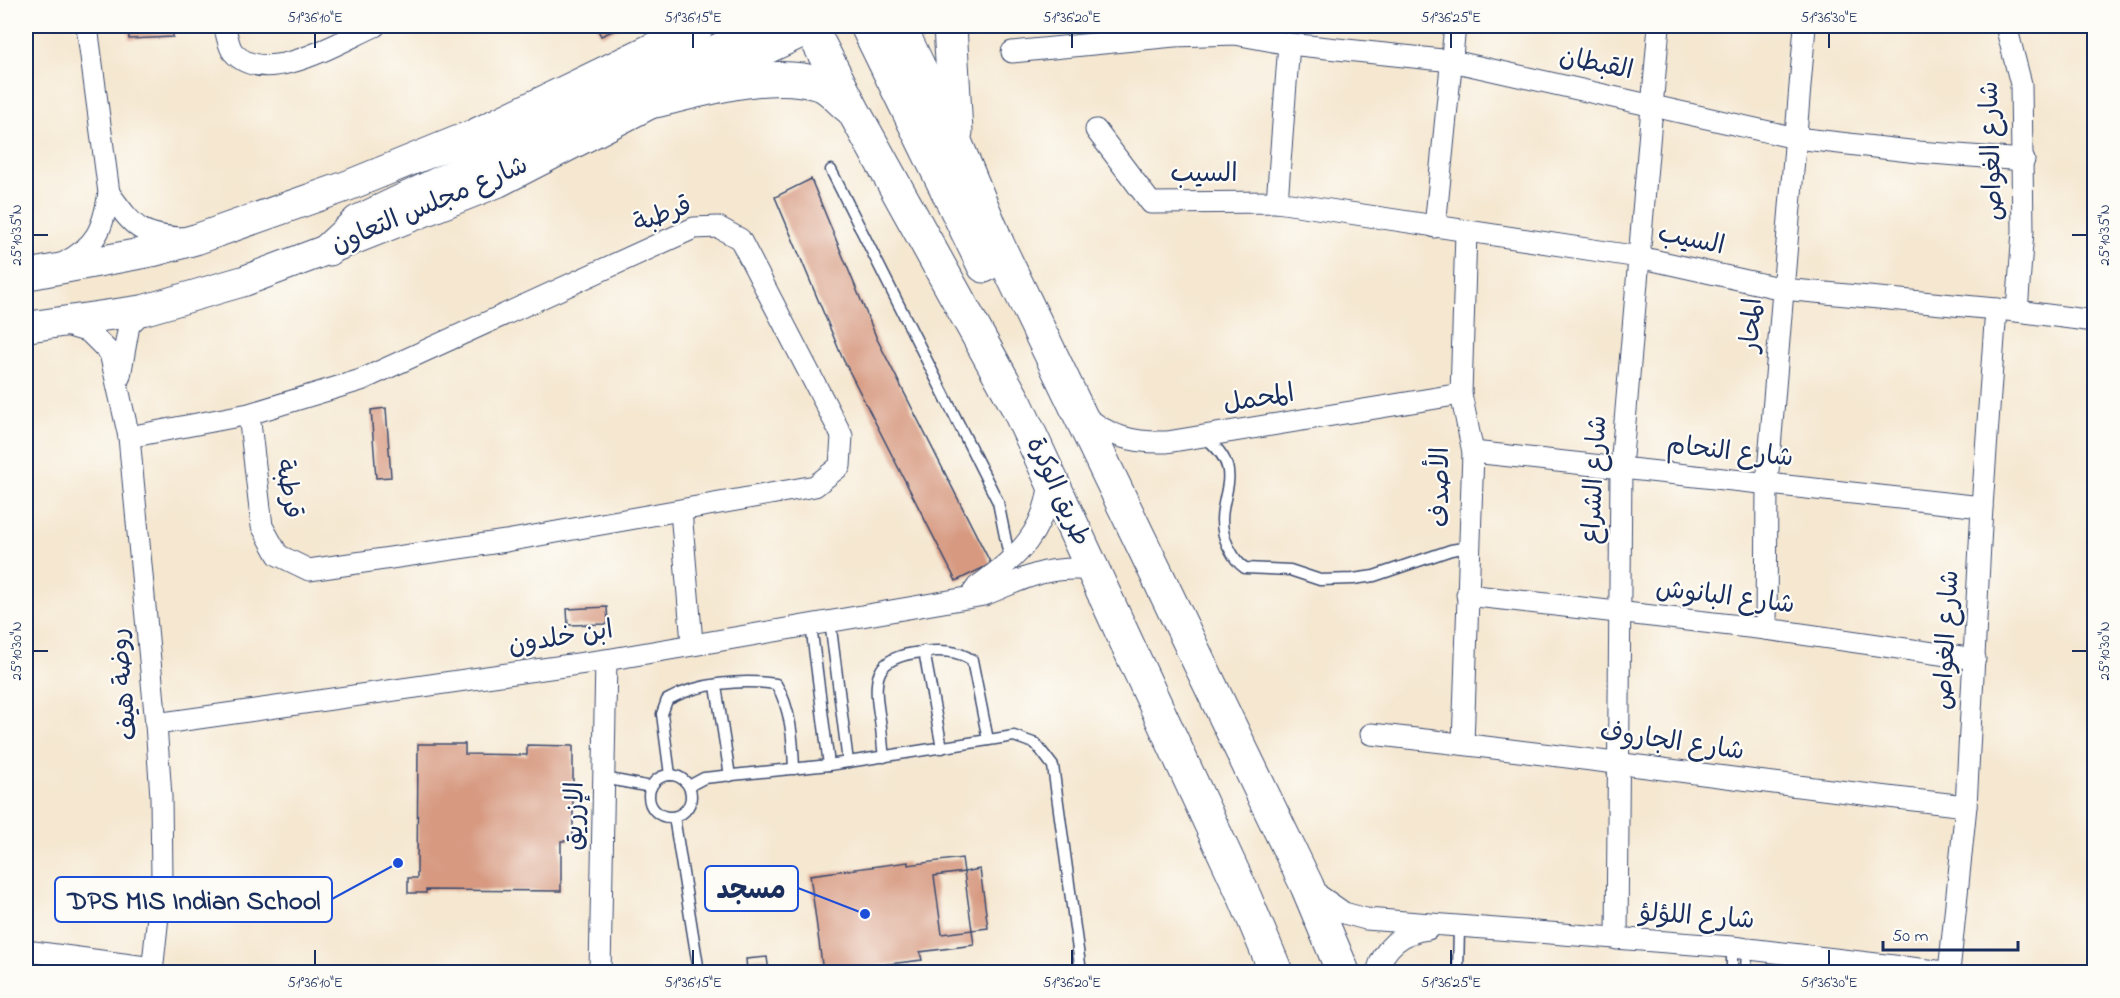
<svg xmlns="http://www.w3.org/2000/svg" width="2120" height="998" font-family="'Indie Flower','Playpen Sans Arabic',sans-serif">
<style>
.building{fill:#d79a81}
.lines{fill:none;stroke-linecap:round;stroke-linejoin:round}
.service-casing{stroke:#3c4b6f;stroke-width:13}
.minor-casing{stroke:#3c4b6f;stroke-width:23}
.secondary-casing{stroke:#3c4b6f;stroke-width:32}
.trunk-casing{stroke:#3c4b6f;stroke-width:35}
.service{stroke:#fff;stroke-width:10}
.minor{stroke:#fff;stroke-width:21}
.secondary{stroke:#fff;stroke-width:30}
.trunk{stroke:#fff;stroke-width:33}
.ticks{fill:none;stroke:#1b2f5e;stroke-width:2}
.labels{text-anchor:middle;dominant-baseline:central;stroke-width:4.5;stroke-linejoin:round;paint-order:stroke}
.street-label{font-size:26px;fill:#1b2f5e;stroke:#fdfcf7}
.leader{fill:none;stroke:#1d4ed8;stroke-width:2}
.callout-dot{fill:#1d4ed8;stroke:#fdfcf7;stroke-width:2}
.callout{fill:#fdfcf7;stroke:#1d4ed8;stroke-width:2}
.callout-label{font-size:27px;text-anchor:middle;font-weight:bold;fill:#1b2f5e}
.neatline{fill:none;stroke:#1b2f5e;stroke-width:2}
.ticks-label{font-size:15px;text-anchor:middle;fill:#1b2f5e}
</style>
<rect width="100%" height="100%" fill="#fdfcf7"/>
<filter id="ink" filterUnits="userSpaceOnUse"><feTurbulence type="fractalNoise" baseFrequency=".0167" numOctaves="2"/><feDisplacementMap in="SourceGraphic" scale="12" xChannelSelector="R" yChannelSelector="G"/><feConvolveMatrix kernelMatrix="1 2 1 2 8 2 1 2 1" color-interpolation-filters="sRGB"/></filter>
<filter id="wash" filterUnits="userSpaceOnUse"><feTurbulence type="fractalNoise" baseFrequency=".008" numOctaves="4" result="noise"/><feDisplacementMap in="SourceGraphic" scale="24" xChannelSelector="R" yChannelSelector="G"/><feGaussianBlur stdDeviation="1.35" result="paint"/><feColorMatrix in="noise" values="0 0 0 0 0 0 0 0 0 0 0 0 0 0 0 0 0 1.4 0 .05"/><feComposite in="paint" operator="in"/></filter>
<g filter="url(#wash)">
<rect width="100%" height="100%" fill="#f5e7d0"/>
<g id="blocks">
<g class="building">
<polygon points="128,26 173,26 173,37 129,39"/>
<polygon points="596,26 624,26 601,36"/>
<polygon points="811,179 877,339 991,564 956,581 842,357 775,197"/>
<polygon points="386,408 391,477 376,478 371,410"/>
<polygon points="607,607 608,624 568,625 567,609"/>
<polygon points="418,744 465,744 465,754 527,755 527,745 573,746 573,841 561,841 561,891 426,890 426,893 408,893 408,878 417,878"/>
<polygon points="962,858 964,872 934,876 942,934 972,930 974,945 920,952 922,960 823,972 810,875 908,862 908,865"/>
<polygon points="980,869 988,928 972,930 964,872"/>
<polygon points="767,957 769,972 747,972 746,959"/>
</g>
</g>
</g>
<g filter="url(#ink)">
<use href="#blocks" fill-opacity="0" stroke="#3c4b6f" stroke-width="1.5"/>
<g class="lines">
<g class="service-casing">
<g id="service">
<polyline points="831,170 998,502 1010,561"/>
<path d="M 1203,436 C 1256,476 1206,500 1228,546 C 1233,555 1236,562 1245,568 L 1290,570 L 1320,580 L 1353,579 L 1374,576 L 1451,550 L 1469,547"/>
<polyline points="830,621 848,762"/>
<polyline points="811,625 829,765"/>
<polyline points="924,651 942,748"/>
<polyline points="716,686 730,776"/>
<path d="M 884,757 C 882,744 882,732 880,720 C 873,678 873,657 922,652 C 940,650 957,650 972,660 L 988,740"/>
<path d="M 670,775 L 662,714 L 667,700 C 697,683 742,679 776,684 C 791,708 793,741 794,769"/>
<circle cx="670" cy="796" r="21"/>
<polyline points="604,778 651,787"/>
<polyline points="689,786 704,778 829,765 1014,736 1036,744 1053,766 1081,972"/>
<polyline points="674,817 699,972"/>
<polyline points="1458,972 1459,928"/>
<polyline points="1732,972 1732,947"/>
<polyline points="1746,972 1747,948"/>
</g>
</g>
<g class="minor-casing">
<g id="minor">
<path d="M 224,26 C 227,33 228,46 233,52 C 265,89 340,41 375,26"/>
<polyline points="2006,26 2021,84 2023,231 2017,311"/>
<polyline points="1012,52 1174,36 1235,34 1289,44 1452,61 1796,138 1918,152 2024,160"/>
<polyline points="1096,130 1151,203 1277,202 1639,257 1783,289 2017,311 2094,321"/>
<path d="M 109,193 C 134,227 139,236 183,238"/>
<polyline points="1277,202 1289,44"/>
<polyline points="1435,227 1455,26"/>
<path d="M 64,263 C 97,245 103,229 109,193 L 87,26"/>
<polyline points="63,324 89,332 110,353 129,437 156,724 161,797 162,879 152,972"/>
<polyline points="120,376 129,325 144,310"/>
<path d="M 1083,414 C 1108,437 1134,443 1167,442 L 1461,394"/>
<polyline points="129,437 249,414 361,380 694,228 718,227 740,239 842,436 840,466 815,486 506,541 309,570 278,555 262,526 249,414"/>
<polyline points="1473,452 1982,507"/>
<polyline points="681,511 692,643"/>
<path d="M 972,594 L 977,587 C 1018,556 1046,533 1050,478"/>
<polyline points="1467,595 1766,629 1975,659"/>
<polyline points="1766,629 1767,484 1805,26"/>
<path d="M 156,724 L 606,660 L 984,595 C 1026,578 1045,565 1094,570"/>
<path d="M 1371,734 C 1569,755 1767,784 1966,806"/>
<polyline points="1463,744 1473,452 1461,394 1466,232"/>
<polyline points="1311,890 1344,913 1366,919 1732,947 1945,972"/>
<polyline points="1617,939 1621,468 1659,26"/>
<polyline points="26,951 153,968"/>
<polyline points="600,972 606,660"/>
<path d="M 1377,972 C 1384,947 1401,932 1428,929"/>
<polyline points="1949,972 1966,806 1982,507 1996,309"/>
</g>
</g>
<g class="secondary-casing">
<g id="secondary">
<polyline points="26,275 154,251 197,239 347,186 475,134 699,26"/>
<polyline points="26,327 144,310 244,281 329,249 498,182 655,101 815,26"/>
</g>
</g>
<g class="trunk-casing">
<g id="trunk">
<polyline points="810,26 854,112 1017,406 1245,898 1276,972"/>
<polyline points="867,26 984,266"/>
<polyline points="899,26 957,146 998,245 1307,886 1343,972"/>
<polyline points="950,26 956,132"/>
<path d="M 655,101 C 702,90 772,68 820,84 C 830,87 840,100 849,107"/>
<polyline points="329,249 358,222 770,26"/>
</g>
</g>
<use href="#service" class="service"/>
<use href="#minor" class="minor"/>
<use href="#secondary" class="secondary"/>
<use href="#trunk" class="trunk"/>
</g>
</g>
<path class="ticks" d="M 315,33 L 315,48M 693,33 L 693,48M 1072,33 L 1072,48M 1451,33 L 1451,48M 1829,33 L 1829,48M 33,235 L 48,235M 2072,235 L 2087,235M 33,651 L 48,651M 2072,651 L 2087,651M 315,950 L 315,965M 693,950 L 693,965M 1072,950 L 1072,965M 1451,950 L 1451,965M 1829,950 L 1829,965"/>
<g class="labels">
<g class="street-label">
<text transform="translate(1596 65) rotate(12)">القبطان</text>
<text transform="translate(1993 151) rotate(-92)">شارع الغواص</text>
<text x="1204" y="175">السيب</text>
<text transform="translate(430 206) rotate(-23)">شارع مجلس التعاون</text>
<text transform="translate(663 216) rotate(-20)">قرطبة</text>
<text transform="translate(1691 241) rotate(12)">السيب</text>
<text transform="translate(1753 325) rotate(-86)">المحار</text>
<text transform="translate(1259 400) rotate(-9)">المحمل</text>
<text transform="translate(1730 453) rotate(6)">شارع النحام</text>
<text transform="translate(1596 480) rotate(-87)">شارع الشراع</text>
<text transform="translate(1442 487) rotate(-90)">الأصدف</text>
<text transform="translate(287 489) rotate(81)">قرطبة</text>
<text transform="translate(1057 492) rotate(65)">طريق الوكرة</text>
<text transform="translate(1725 598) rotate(7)">شارع البانوش</text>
<text transform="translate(561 639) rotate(-9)">ابن خلدون</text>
<text transform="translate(1948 640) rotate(-87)">شارع الغواص</text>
<text transform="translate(125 684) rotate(-95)">روضة هيف</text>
<text transform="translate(1672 743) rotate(8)">شارع الجاروف</text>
<text transform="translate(576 816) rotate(-89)">الإزريق</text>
<text transform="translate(1697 918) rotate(4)">شارع اللؤلؤ</text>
</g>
</g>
<path class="leader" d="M865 914L798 888M398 863L332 899"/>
<g class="callout-dot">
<circle cx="865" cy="914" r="6"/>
<circle cx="398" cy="863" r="6"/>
</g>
<g class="callout">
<rect x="705" y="866" width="93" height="45" rx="6"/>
<rect x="55" y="877" width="277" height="45" rx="6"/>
</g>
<g class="callout-label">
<text x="751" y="898">مسجد</text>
<text x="194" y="909">DPS MIS Indian School</text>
</g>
<rect width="2120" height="998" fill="none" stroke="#fdfcf7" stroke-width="66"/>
<path d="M1883 941v9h135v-9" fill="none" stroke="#1b2f5e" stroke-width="3"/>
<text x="1892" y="941" font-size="18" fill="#1b2f5e" stroke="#fdfcf7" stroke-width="4.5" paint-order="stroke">50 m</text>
<rect x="33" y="33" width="2054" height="932" class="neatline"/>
<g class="ticks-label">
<text x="315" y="22">51°36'10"E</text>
<text x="693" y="22">51°36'15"E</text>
<text x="1072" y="22">51°36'20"E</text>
<text x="1451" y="22">51°36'25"E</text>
<text x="1829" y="22">51°36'30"E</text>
<text transform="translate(16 235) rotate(-90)" y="5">25°10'35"N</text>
<text transform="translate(2104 235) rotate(-90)" y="5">25°10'35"N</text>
<text transform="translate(16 651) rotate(-90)" y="5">25°10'30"N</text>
<text transform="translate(2104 651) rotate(-90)" y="5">25°10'30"N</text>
<text x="315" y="987">51°36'10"E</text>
<text x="693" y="987">51°36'15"E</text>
<text x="1072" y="987">51°36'20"E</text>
<text x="1451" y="987">51°36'25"E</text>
<text x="1829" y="987">51°36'30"E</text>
</g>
</svg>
